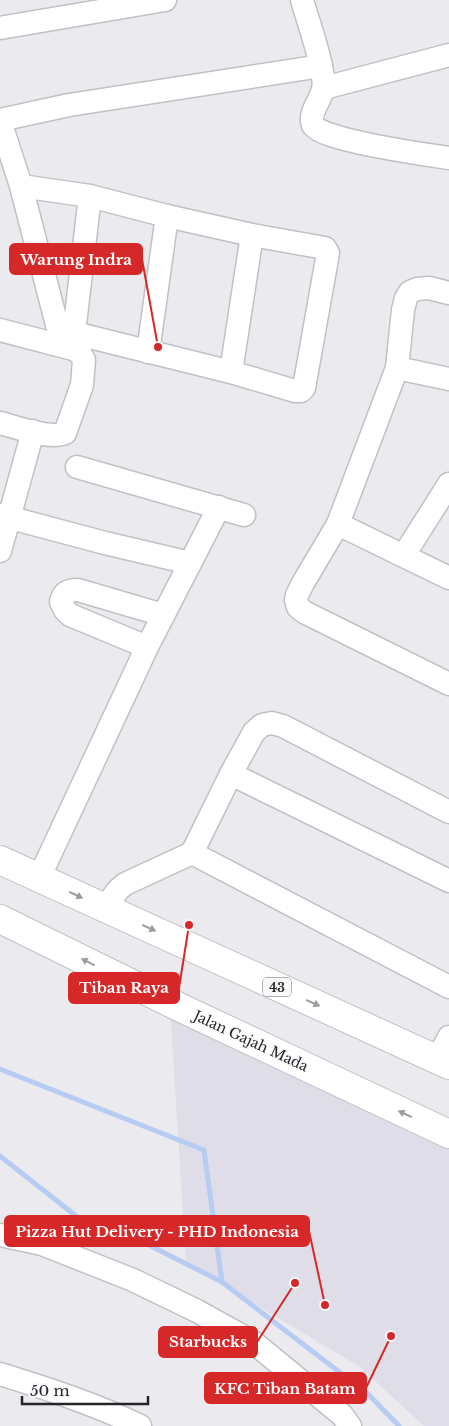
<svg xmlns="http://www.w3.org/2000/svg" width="449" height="1426" font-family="'Libre Baskerville',serif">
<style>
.built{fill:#dedde8}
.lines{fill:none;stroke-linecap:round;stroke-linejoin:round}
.stream{stroke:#b6ccf3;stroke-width:5}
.minor-casing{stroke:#c1c1c5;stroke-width:25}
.highway-casing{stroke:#c1c1c5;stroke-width:30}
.minor{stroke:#fff;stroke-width:22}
.highway{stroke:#fff;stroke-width:28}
.oneway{fill:#9d9d9e}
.labels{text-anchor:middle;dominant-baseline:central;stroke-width:4;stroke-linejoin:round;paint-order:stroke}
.shield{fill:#f9f9fc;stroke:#656568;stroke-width:1}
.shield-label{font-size:12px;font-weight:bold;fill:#262628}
.street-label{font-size:14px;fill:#262628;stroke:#f9f9fc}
.leader{fill:none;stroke:#d62828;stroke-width:2}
.callout-dot{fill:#d62828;stroke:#f9f9fc;stroke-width:2}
.callout{fill:#d62828;stroke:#d62828;stroke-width:2}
.callout-label{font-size:15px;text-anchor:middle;font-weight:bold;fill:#fff}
</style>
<rect width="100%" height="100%" fill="#ebebef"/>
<polygon class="built" points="170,1007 449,1138 449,1426 424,1426 360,1367 186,1263"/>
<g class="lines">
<g class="stream">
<polyline points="0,1069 204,1150 222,1282"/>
<polyline points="0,1156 104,1238 135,1238 222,1282 368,1394 399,1426"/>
</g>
<g class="minor-casing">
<g id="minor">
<path d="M 302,0 C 307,18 327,74 323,89 C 321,100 308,113 313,125 C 320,140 428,155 449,158"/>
<polyline points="0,28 165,0"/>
<polyline points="324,88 449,55"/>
<polyline points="0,120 69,105 321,66"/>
<polyline points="0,121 21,186 57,325 74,333 231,372 295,391 301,391 304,388 328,253 325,248 252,235 167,216 90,196 21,186"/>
<polyline points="449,293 429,288 417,289 410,292 406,298 403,310 397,368 338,524 303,583 297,595 296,600 298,607 304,612 449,684"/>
<path d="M 0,330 L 73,349 L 80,353 L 84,360 L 82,385 L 65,433 C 50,440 16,427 0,423"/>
<polyline points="74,333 90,196"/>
<polyline points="148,352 167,216"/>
<polyline points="397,368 449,379"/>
<polyline points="231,372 252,235"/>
<polyline points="77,467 244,515"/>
<polyline points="0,515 105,543 190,563"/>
<polyline points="338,524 449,578"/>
<polyline points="0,551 33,431"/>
<polyline points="404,555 449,484"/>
<path d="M 147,647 L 70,615 L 65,610 L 61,602 C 63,592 68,590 78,590 L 163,615"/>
<polyline points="231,774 449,881"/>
<polyline points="192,853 231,774 254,732 262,725 272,723 283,726 449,812"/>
<polyline points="39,878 147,647 219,507"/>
<polyline points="105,908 118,890 125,884 192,853 449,987"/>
<polyline points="437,1060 449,1037"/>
<polyline points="0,1235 42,1244 133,1280 197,1311 253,1342 342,1415 350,1426"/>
<path d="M 0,1374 C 48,1389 95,1404 140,1426"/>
</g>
</g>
<g class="highway-casing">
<g id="highway">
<polyline points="0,860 449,1065"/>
<polyline points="0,919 179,1007 449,1134"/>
</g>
</g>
<use href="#minor" class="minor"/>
<use href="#highway" class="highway"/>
</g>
<defs><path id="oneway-solid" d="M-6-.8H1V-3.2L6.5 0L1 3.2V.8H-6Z" transform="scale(1.25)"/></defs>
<g class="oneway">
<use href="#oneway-solid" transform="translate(76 895) rotate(25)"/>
<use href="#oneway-solid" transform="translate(149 928) rotate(24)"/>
<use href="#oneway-solid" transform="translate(88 962) rotate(-154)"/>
<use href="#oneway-solid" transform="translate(313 1003) rotate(24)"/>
<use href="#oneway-solid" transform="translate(405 1114) rotate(-155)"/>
</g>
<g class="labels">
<rect class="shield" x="263" y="977.5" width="28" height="19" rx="4"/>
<g class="shield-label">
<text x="277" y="987">43</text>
</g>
<g class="street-label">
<text transform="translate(251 1041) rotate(25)">Jalan Gajah Mada</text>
</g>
</g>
<path class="leader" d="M158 347L142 259M189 925L179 988M325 1305L309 1231M295 1283L257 1342M391 1336L366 1388"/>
<g class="callout-dot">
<circle cx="158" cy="347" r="5"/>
<circle cx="189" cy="925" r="5"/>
<circle cx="325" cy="1305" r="5"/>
<circle cx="295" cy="1283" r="5"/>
<circle cx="391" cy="1336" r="5"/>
</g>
<g class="callout">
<rect x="10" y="244" width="132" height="30" rx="5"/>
<rect x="69" y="973" width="110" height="30" rx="5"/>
<rect x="5" y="1216" width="304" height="30" rx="5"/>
<rect x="159" y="1327" width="98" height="30" rx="5"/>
<rect x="205" y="1373" width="161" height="30" rx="5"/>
</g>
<g class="callout-label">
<text x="76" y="265">Warung Indra</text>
<text x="124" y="993">Tiban Raya</text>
<text x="157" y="1237">Pizza Hut Delivery - PHD Indonesia</text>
<text x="208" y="1347">Starbucks</text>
<text x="285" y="1394">KFC Tiban Batam</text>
</g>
<path d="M22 1396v8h126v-8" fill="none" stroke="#262628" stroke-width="2.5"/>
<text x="30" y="1396" font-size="15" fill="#262628" stroke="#f9f9fc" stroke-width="4" paint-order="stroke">50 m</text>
</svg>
